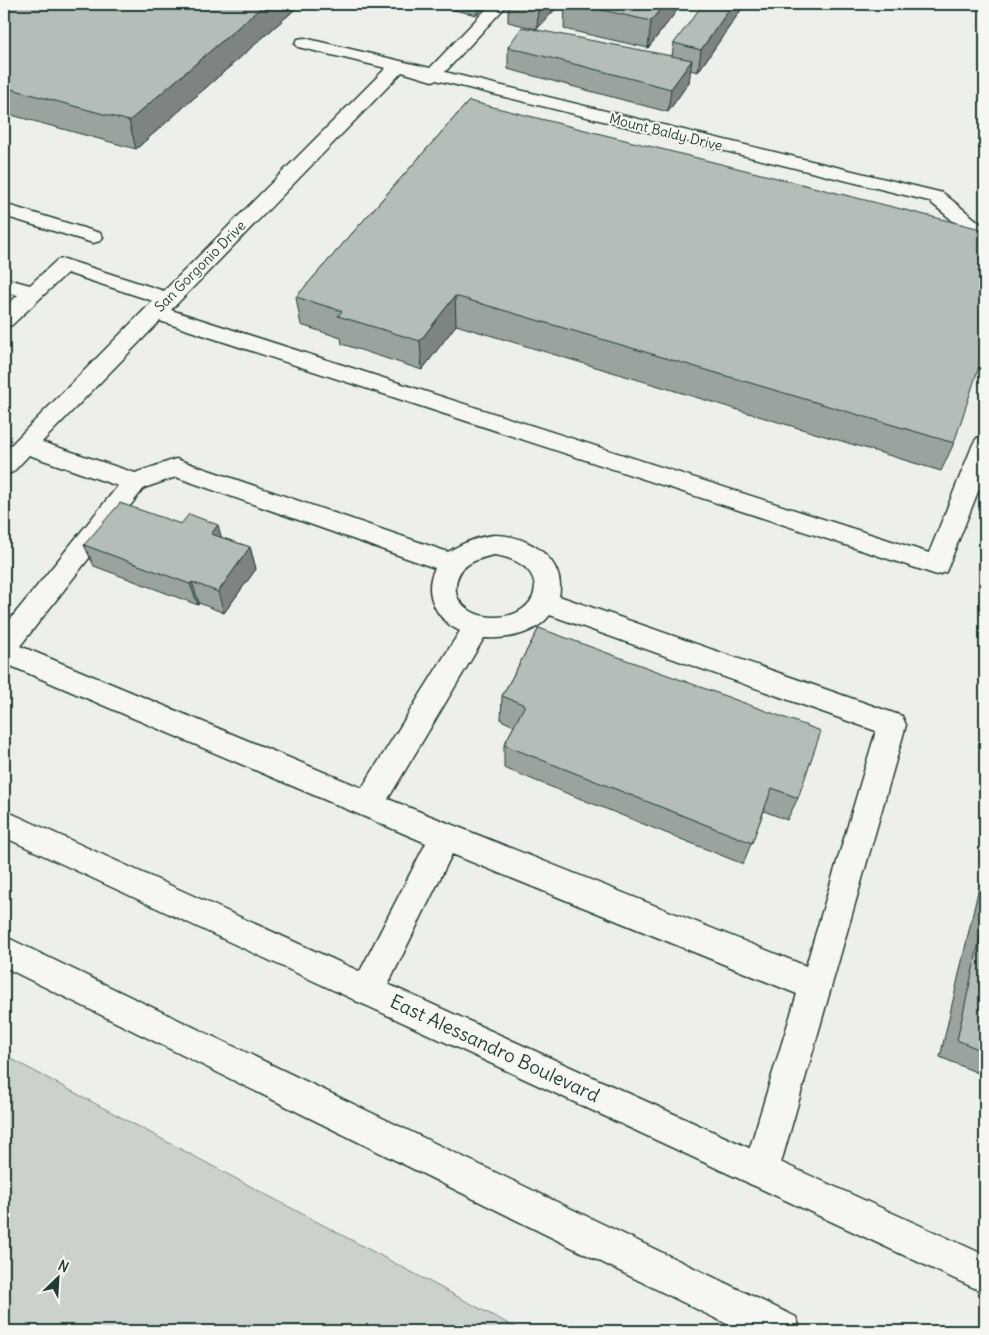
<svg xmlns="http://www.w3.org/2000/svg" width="989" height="1335" font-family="Delius,sans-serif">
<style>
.green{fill:#cbd2cc;stroke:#758880}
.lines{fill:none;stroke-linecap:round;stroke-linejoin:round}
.minor-casing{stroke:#1f3d34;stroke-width:3}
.major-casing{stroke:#1f3d34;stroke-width:3}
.minor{fill:#f6f6f2;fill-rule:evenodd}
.major{fill:#f6f6f2;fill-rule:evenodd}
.wall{fill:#9ba39e;stroke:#1f3d34}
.shaded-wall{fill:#7e8481;stroke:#1f3d34}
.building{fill:#b4bdb8;stroke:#1f3d34}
.labels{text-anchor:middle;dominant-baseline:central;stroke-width:4;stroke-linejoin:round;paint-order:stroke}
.far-street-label{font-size:14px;fill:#1f3d34;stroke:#f6f6f2}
.near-street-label{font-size:19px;fill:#1f3d34;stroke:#f6f6f2}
</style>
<rect width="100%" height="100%" fill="#edefea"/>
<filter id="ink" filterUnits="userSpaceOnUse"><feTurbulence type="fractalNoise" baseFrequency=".02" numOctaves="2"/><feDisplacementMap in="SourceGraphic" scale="10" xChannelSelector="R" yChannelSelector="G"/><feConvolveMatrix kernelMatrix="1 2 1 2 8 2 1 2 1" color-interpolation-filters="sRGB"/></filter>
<g filter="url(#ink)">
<polygon class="green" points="4,1055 522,1331 4,1331"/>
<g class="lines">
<g class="minor-casing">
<g id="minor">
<path d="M 491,4 L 508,4 L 445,72 L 943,193 L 985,227 L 985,241 L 969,234 L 929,201 L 436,80 L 432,81 L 402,72 L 171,310 L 929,553 L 973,444 L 977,438 L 985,436 L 985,474 L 946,572 L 937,575 L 928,572 L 160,321 L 42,442 L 135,473 L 176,459 L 448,552 C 461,544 479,536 495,535 C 528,535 567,560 559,596 L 902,716 L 906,725 L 779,1170 L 774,1183 L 761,1188 L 748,1183 L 743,1170 L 797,994 L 452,854 L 380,1001 L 368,1006 L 356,1001 L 352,990 L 356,979 L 426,843 L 4,663 L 4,627 L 118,486 L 29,455 L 13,472 L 4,475 L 4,452 L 153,301 L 67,273 L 12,325 L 4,327 L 4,308 L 18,295 L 4,292 L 4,278 L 30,285 L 57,260 L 64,259 L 164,291 L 386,68 L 298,47 L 295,43 L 298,39 L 304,38 L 430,68 ZM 176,477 L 435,568 C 422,592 436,620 460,631 L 362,788 L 20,646 L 144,488 ZM 494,555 C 554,563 543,619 492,617 C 481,616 473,614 464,606 C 458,600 455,595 456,586 C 457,565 476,559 494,555 ZM 550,615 L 876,731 L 806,966 L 388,799 L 484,638 C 508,639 534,635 550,615 Z"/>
<polygon points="4,204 100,233 103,237 100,241 93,243 4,216"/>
</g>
</g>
<g class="major-casing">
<g id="major">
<polygon points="4,810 985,1255 985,1293 4,837"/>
<polygon points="4,936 796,1317 801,1331 741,1331 4,967"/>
</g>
</g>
<use href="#minor" class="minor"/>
<use href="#major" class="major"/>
</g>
<g class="wall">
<polygon points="4,4 301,4 136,149 4,113"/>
<polygon points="448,4 488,4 477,15 449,9"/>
<polygon points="508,4 560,4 537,29 508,22"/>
<polygon points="565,4 682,4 648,48 564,29"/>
<polygon points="745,4 698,72 690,70 689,82 668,112 508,69 508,47 672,56 674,43"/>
<polygon points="469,101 954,443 941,471 456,325 422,370 342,344 341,338 301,325 296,297"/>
<polygon points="181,524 250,547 256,569 224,613 199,603 198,605 94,566 84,545"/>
<polygon points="539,628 798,798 787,820 764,811 743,864 504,768 504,745 514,726 501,720 502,696"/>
<polygon points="985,861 985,1076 940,1057"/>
</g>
<g class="shaded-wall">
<polygon points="265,4 301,4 136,149 129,121"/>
<polygon points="477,4 488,4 477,15"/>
<polygon points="541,4 560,4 537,29 538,7"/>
<polygon points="664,4 682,4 648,48 651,21"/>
<polygon points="733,4 745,4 698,72 701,50"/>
<polygon points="692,60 689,82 668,112 671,89"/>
<polygon points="455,296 456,325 422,370 420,341"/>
<polygon points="218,525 224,546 211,534"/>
<polygon points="250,547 256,569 224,613 218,592"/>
<polygon points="192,582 199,603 198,605 190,584"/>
</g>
<g class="building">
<polygon points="4,4 265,4 129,121 4,87"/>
<polygon points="524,4 541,4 538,7"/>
<polygon points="575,4 664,4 651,21"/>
<polygon points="703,4 733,4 701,50 674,43"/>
<polygon points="522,27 692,60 671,89 508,47"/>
<polygon points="469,101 985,230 985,348 954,443 455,296 420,341 338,316 342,311 296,297"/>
<polygon points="120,503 181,524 189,514 218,525 211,534 250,547 218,592 192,582 190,584 84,545"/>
<polygon points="539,628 821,731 798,798 772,788 752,843 504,745 525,705 502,696"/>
<polygon points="985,916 985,1052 957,1040"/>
</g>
</g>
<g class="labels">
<g class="far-street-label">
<text transform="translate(666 132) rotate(14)">Mount Baldy Drive</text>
<text transform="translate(200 266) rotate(-45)">San Gorgonio Drive</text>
</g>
<g class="near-street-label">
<text transform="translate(495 1048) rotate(25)">East Alessandro Boulevard</text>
</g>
</g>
<rect width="989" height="1335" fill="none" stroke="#f6f6f2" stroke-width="20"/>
<rect x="10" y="10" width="969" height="1315" fill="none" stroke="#1f3d34" stroke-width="2" filter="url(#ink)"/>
<g transform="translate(58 1278) rotate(25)" stroke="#f6f6f2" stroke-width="4" paint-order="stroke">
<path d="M0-4L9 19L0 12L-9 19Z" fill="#1f3d34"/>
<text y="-8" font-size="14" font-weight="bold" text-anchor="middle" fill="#1f3d34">N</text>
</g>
</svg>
